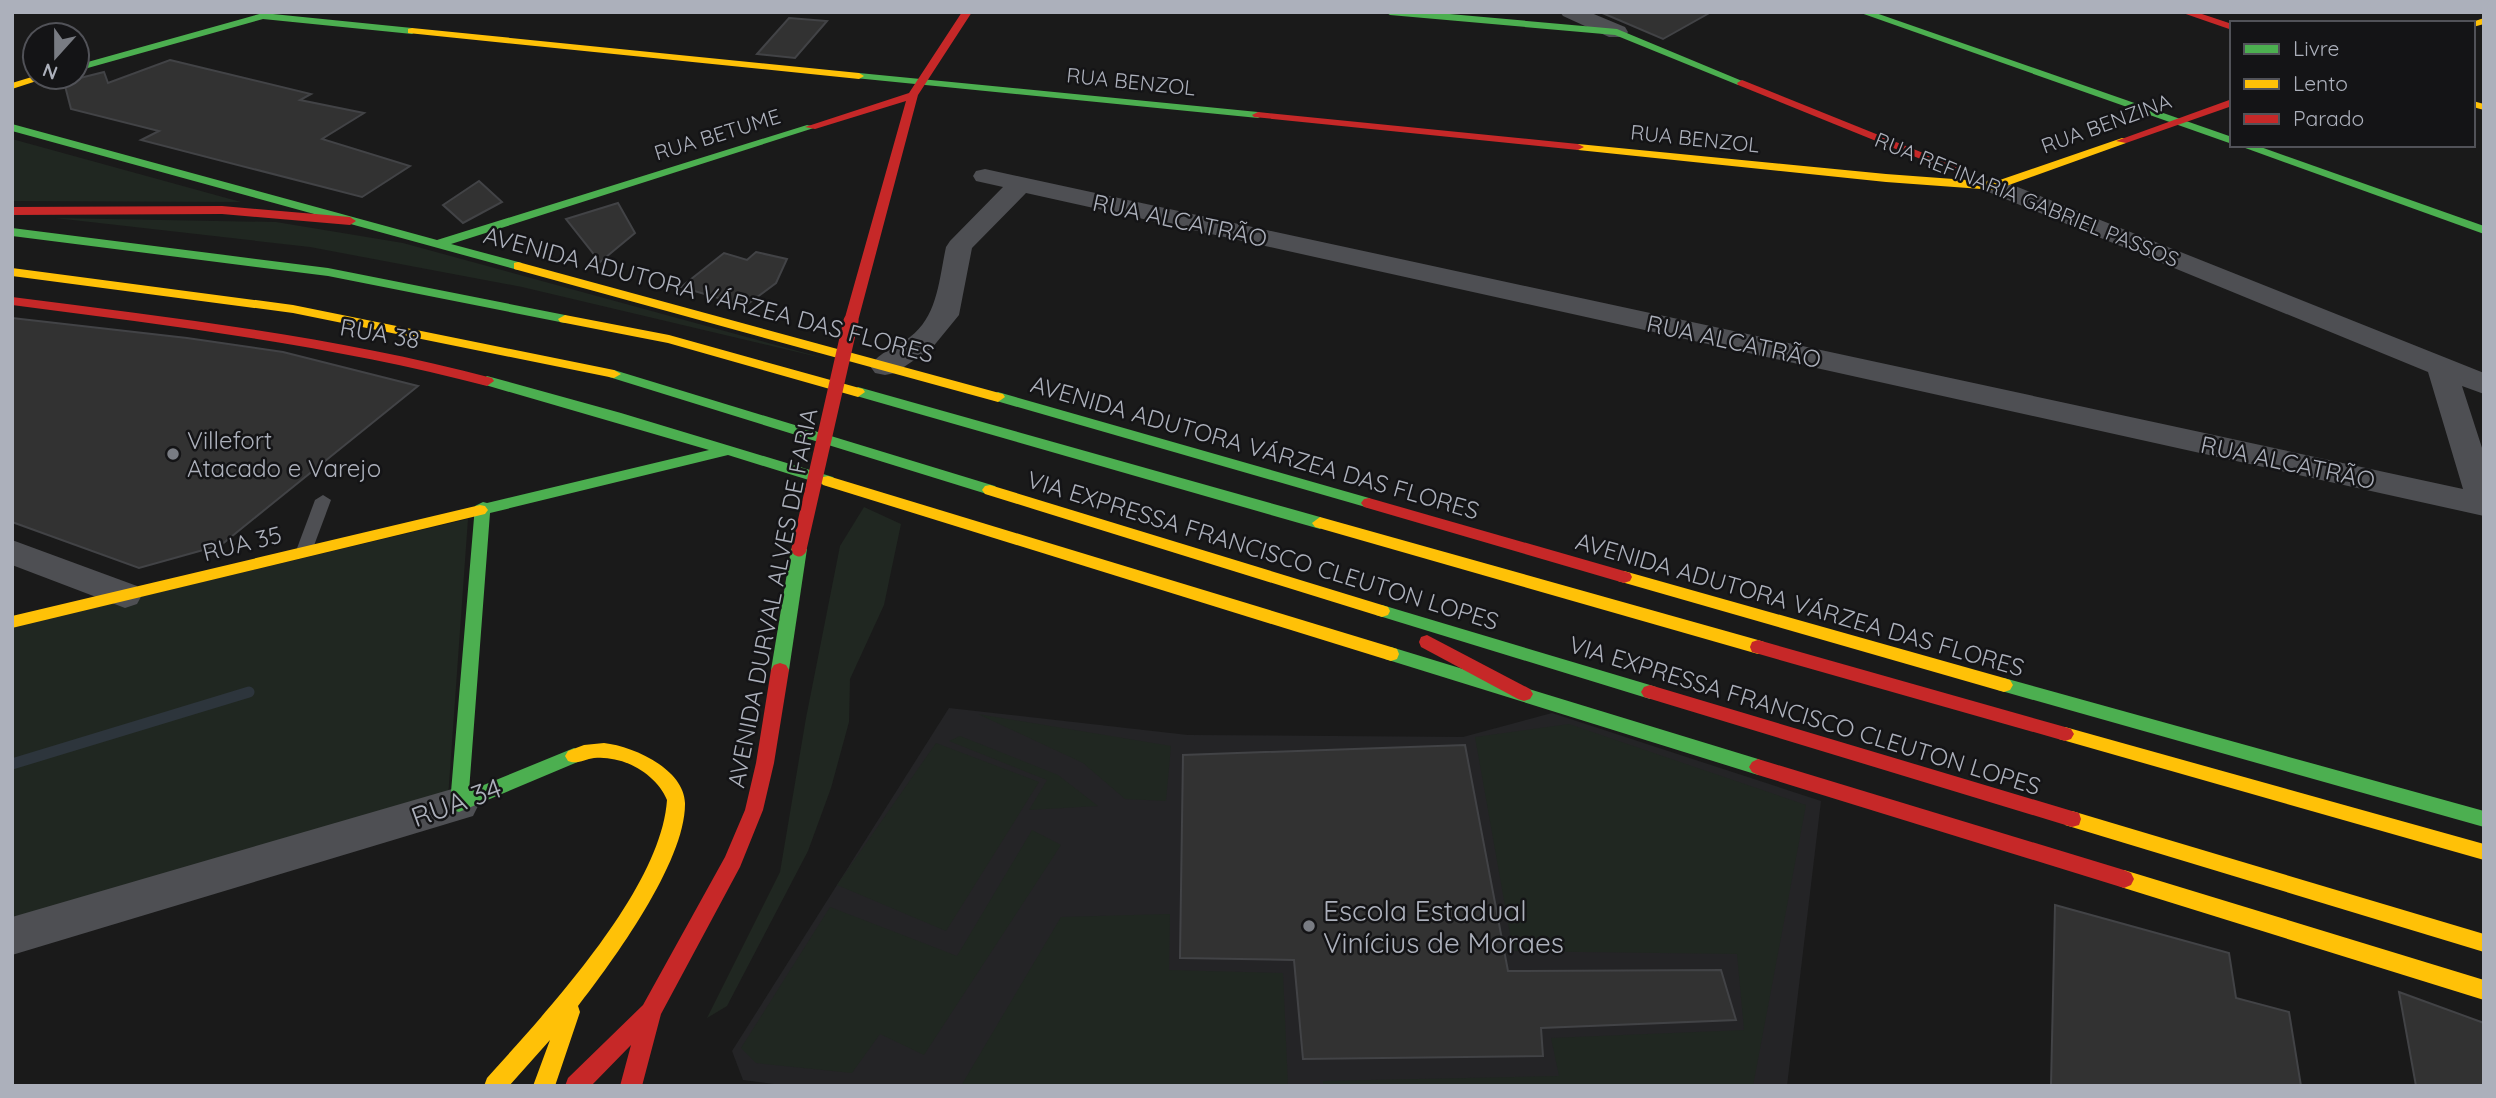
<svg xmlns="http://www.w3.org/2000/svg" width="2496" height="1098" font-family="Quicksand,sans-serif">
<style>
.built{fill:#242426}
.green{fill:#202721}
.lines{fill:none;stroke-linecap:round;stroke-linejoin:round}
.stream{stroke:#2d353c;stroke-width:11}
.building{fill:#323232;stroke:#424346;stroke-width:2}
.lane{fill:#4e4f53;fill-rule:evenodd}
.street{fill:#4e4f53;fill-rule:evenodd}
.fast{fill:#4caf50;fill-rule:evenodd}
.slow{fill:#ffc107;fill-rule:evenodd}
.jam{fill:#c62828;fill-rule:evenodd}
.jam-bridge{stroke:#c62828;stroke-width:15}
.poi-dot{fill:#797c83;stroke:#141416;stroke-width:2.5}
.labels{text-anchor:middle;dominant-baseline:central;stroke-width:5;stroke-linejoin:round;paint-order:stroke}
.far-street-label{font-size:21px;fill:#acb0bb;stroke:#141416}
.street-label{font-size:24px;fill:#acb0bb;stroke:#141416}
.poi-label{font-size:24px;fill:#acb0bb;stroke:#141416;text-anchor:start}
.near-street-label{font-size:28px;fill:#acb0bb;stroke:#141416}
.near-poi-label{font-size:28px;fill:#acb0bb;stroke:#141416;text-anchor:start}
</style>
<rect width="100%" height="100%" fill="#1a1a1a"/>
<polygon class="built" points="949,708 1188,735 1463,737 1552,713 1821,801 1787,1086 789,1086 743,1080 732,1051"/>
<g class="green">
<polygon points="12,139 241,202 12,201"/>
<polygon points="55,218 276,222 403,243 827,359 522,287 310,247"/>
<polygon points="864,507 901,524 884,605 850,679 849,722 831,788 808,851 727,1006 707,1018 780,872 806,718 840,546"/>
<polygon points="468,519 448,798 12,922 12,627"/>
<polygon points="978,714 1171,746 1166,801 1125,799 1083,763"/>
<polygon points="1569,724 1806,805 1753,1086 1323,1086 1323,1081 1559,1076 1551,1038 1744,1030 1737,954 1513,951 1475,737"/>
<polygon points="960,736 1058,775 1098,806 1029,810 1047,780 949,741"/>
<polygon points="936,743 1039,782 946,931 837,885"/>
<polygon points="1032,830 1061,845 924,1055 880,1034 852,1073 756,1063 741,1048 830,907 957,956"/>
<polygon points="1170,914 1169,970 1283,973 1288,1086 961,1086 1061,917"/>
</g>
<g class="lines">
<polyline class="stream" points="12,764 249,692"/>
</g>
<g class="building">
<polygon points="1600,12 1711,12 1663,39"/>
<polygon points="789,18 827,21 795,58 757,54"/>
<polygon points="170,60 311,94 300,100 364,113 322,139 410,166 362,197 141,140 159,131 71,109 64,82 104,72 108,83"/>
<polygon points="479,181 502,202 463,223 443,205"/>
<polygon points="618,203 635,233 600,262 566,219"/>
<polygon points="756,252 787,259 776,283 745,306 681,287 724,253 747,260"/>
<polygon points="12,318 187,338 283,352 418,386 221,545 139,568 12,522"/>
<polygon points="1465,745 1508,971 1721,970 1736,1020 1541,1028 1543,1056 1303,1059 1294,960 1180,958 1183,755"/>
<polygon points="2055,905 2229,953 2236,998 2289,1012 2301,1086 2051,1086"/>
<polygon points="2399,992 2484,1023 2484,1086 2416,1086"/>
</g>
<g class="lines">
<polygon class="lane" points="323,495 331,500 312,551 310,555 298,555 296,551 315,500"/>
<g class="street">
<polygon points="1560,12 1589,12 1625,27 1628,32 1625,37 1609,37 1563,16"/>
<path d="M 985,169 L 2463,489 L 2428,372 L 1986,191 L 1982,186 L 1986,181 L 1995,178 L 2484,373 L 2484,394 L 2462,386 L 2484,454 L 2484,516 L 1026,193 L 972,248 L 959,315 L 932,348 L 895,373 L 885,375 L 875,373 L 870,366 C 879,352 897,347 910,337 C 938,316 939,279 946,247 L 950,241 L 1003,187 L 976,181 L 973,176 L 976,171 Z"/>
<polygon points="12,540 137,586 142,595 137,604 125,608 12,565"/>
<polygon points="459,787 473,792 479,804 473,816 12,955 12,917"/>
</g>
<g class="fast">
<polygon points="1385,12 1427,12 1617,29 1747,83 1738,85 1615,35 1390,15"/>
<polygon points="1858,12 1873,12 2232,137 2232,144"/>
<polygon points="263,13 412,28 417,31 412,34 263,19 77,71 77,65"/>
<polygon points="859,73 1258,112 1264,115 1258,118 855,78 854,76"/>
<polygon points="12,124 437,240 807,125 817,127 451,244 522,263 522,269 518,270 12,131"/>
<polygon points="2237,145 2255,145 2484,226 2484,234"/>
<polygon points="12,228 328,268 565,315 572,319 565,323 328,276 12,236"/>
<polygon points="614,370 995,486 998,490 990,495 609,377 607,374 609,371"/>
<polygon points="487,376 621,413 833,477 836,481 828,486 728,455 490,513 469,791 574,748 580,751 583,756 580,761 459,812 452,810 450,804 475,506 483,502 487,503 709,450 482,384 480,381"/>
<polygon points="858,387 1320,517 1328,523 1320,529 853,395 851,392"/>
<polygon points="998,392 1369,498 1377,503 1369,508 993,400 991,397 993,394"/>
<polygon points="799,543 807,549 789,670 786,675 780,677 774,675 771,670 791,549"/>
<polygon points="1382,605 1650,685 1656,687 1659,692 1656,697 1650,699 1376,615 1374,611 1376,607"/>
<polygon points="1391,647 1758,759 1764,762 1767,767 1764,772 1758,775 1385,659 1383,654 1385,649"/>
<polygon points="2004,678 2484,811 2484,827 1998,690 1995,685 1998,680"/>
</g>
<g class="slow">
<polygon points="2484,18 2484,24 2473,27 2473,23 2469,23"/>
<polygon points="412,28 859,73 864,76 859,79 408,33 408,29"/>
<polygon points="35,76 49,77 12,89 12,83"/>
<polygon points="2473,101 2484,104 2484,110 2473,107"/>
<polygon points="2122,138 2126,139 2126,143 1995,190 1886,182 1578,150 1572,147 1578,144 1886,174 1994,182"/>
<polygon points="518,262 1003,394 1005,397 998,402 514,269 514,263"/>
<polygon points="12,268 293,305 614,370 621,374 614,378 293,313 12,276"/>
<polygon points="565,315 669,335 863,389 865,392 858,397 668,343 560,322 558,319"/>
<polygon points="828,476 1391,647 1397,649 1399,654 1397,659 1391,661 823,485 820,481 823,477"/>
<polygon points="990,485 1382,605 1388,607 1390,611 1388,615 1382,617 985,494 982,490 985,486"/>
<polygon points="480,505 485,506 488,510 485,514 12,628 12,616"/>
<polygon points="1320,517 1758,640 1764,642 1766,647 1764,652 1758,654 1315,527 1312,523"/>
<polygon points="1624,571 2004,678 2010,680 2013,685 2010,690 2004,692 1618,581 1616,577 1618,573"/>
<polygon points="2065,727 2484,844 2484,860 2059,739 2056,734 2059,729"/>
<path d="M 604,743 C 633,746 684,769 685,803 C 686,861 613,961 578,1006 L 580,1012 L 555,1086 L 533,1086 L 550,1040 L 509,1086 L 484,1086 L 487,1078 C 546,1012 661,890 667,800 C 656,773 622,755 594,758 C 585,759 577,765 568,761 L 565,756 L 568,751 L 584,745 Z"/>
<polygon points="2072,811 2484,934 2484,952 2065,825 2063,819 2065,813"/>
<polygon points="2124,870 2484,980 2484,1000 2124,888 2117,885 2114,879 2117,873"/>
</g>
<g class="jam">
<polygon points="962,12 972,12 918,95 858,321 851,325 846,324 844,321 906,101 815,129 805,127 909,93"/>
<polygon points="2180,12 2196,12 2232,24 2232,30"/>
<polygon points="1742,80 1968,171 1970,173 1968,175 1960,175 1738,85 1737,83"/>
<polygon points="2232,99 2232,106 2126,143 2116,141"/>
<polygon points="1258,112 1578,144 1584,147 1578,150 1254,117 1252,115"/>
<polygon points="222,206 350,217 356,221 350,225 222,214 12,215 12,207"/>
<path d="M 12,297 C 173,318 335,336 492,378 L 494,381 L 487,386 C 331,345 172,326 12,305 Z"/>
<polygon points="1369,498 1624,571 1630,573 1632,577 1630,581 1624,583 1364,507 1361,503 1364,499"/>
<polygon points="1427,635 1530,689 1533,694 1530,699 1524,701 1518,699 1421,647 1419,642 1421,637"/>
<polygon points="1758,640 2065,727 2071,729 2074,734 2071,739 2065,741 1752,652 1750,647 1752,642"/>
<polygon points="780,663 786,665 789,670 774,763 763,810 740,867 661,1014 642,1086 620,1086 631,1045 591,1086 565,1086 568,1078 643,1005 725,857 745,810 756,763 771,670 774,665"/>
<polygon points="1650,685 2072,811 2079,813 2081,819 2079,825 2072,827 1644,697 1641,692 1644,687"/>
<polygon points="1758,759 2124,870 2131,873 2134,879 2131,885 2124,888 1758,775 1752,772 1749,767 1752,762"/>
</g>
<polyline class="jam-bridge" points="799,549 851,321"/>
</g>
<g class="poi-dot">
<circle cx="173" cy="454" r="7"/>
<circle cx="1309" cy="926" r="7"/>
</g>
<g class="labels">
<g class="far-street-label">
<text transform="translate(1131 81) rotate(6)">RUA BENZOL</text>
<text transform="translate(2106 123) rotate(-20)">RUA BENZINA</text>
<text transform="translate(717 134) rotate(-17)">RUA BETUME</text>
<text transform="translate(1695 138) rotate(6)">RUA BENZOL</text>
<text transform="translate(2027 199) rotate(22)">RUA REFINARIA GABRIEL PASSOS</text>
</g>
<g class="street-label">
<text transform="translate(1180 220) rotate(12)">RUA ALCATRÃO</text>
<text transform="translate(709 294) rotate(15)">AVENIDA ADUTORA VÁRZEA DAS FLORES</text>
<text transform="translate(380 333) rotate(10)">RUA 38</text>
<text transform="translate(1734 341) rotate(12)">RUA ALCATRÃO</text>
<text transform="translate(1255 447) rotate(16)">AVENIDA ADUTORA VÁRZEA DAS FLORES</text>
<text transform="translate(2288 462) rotate(12)">RUA ALCATRÃO</text>
<text transform="translate(242 543) rotate(-14)">RUA 35</text>
<text transform="translate(1263 550) rotate(17)">VIA EXPRESSA FRANCISCO CLEUTON LOPES</text>
<text transform="translate(772 598) rotate(-79)">AVENIDA DURVAL ALVES DE FARIA</text>
<text transform="translate(1800 604) rotate(16)">AVENIDA ADUTORA VÁRZEA DAS FLORES</text>
<text transform="translate(1805 715) rotate(17)">VIA EXPRESSA FRANCISCO CLEUTON LOPES</text>
</g>
<g class="poi-label">
<text x="187" y="440">Villefort<tspan x="187" dy="28">Atacado e Varejo</tspan></text>
</g>
<g class="near-street-label">
<text transform="translate(456 802) rotate(-20)">RUA 34</text>
</g>
<g class="near-poi-label">
<text x="1323" y="910">Escola Estadual<tspan x="1323" dy="32">Vinícius de Moraes</tspan></text>
</g>
</g>
<rect width="2496" height="1098" fill="none" stroke="#acb0bb" stroke-width="28"/>
<rect x="2230" y="21" width="245" height="126" fill="#141416" stroke="#515258" stroke-width="2"/>
<rect x="2244" y="44" width="35" height="10" fill="#4caf50" stroke="#515258" stroke-width="2"/>
<text x="2293" y="56" font-size="21" fill="#acb0bb">Livre</text>
<rect x="2244" y="79" width="35" height="10" fill="#ffc107" stroke="#515258" stroke-width="2"/>
<text x="2293" y="91" font-size="21" fill="#acb0bb">Lento</text>
<rect x="2244" y="114" width="35" height="10" fill="#c62828" stroke="#515258" stroke-width="2"/>
<text x="2293" y="126" font-size="21" fill="#acb0bb">Parado</text>
<g transform="translate(56 56) rotate(201)"><circle r="33" fill="#141416" stroke="#515258" stroke-width="2"/>
<path d="M0-5L12 26L0 18L-12 26Z" fill="#797c83"/>
<text y="-10" font-size="19" font-weight="bold" text-anchor="middle" fill="#acb0bb">N</text>
</g>
</svg>
